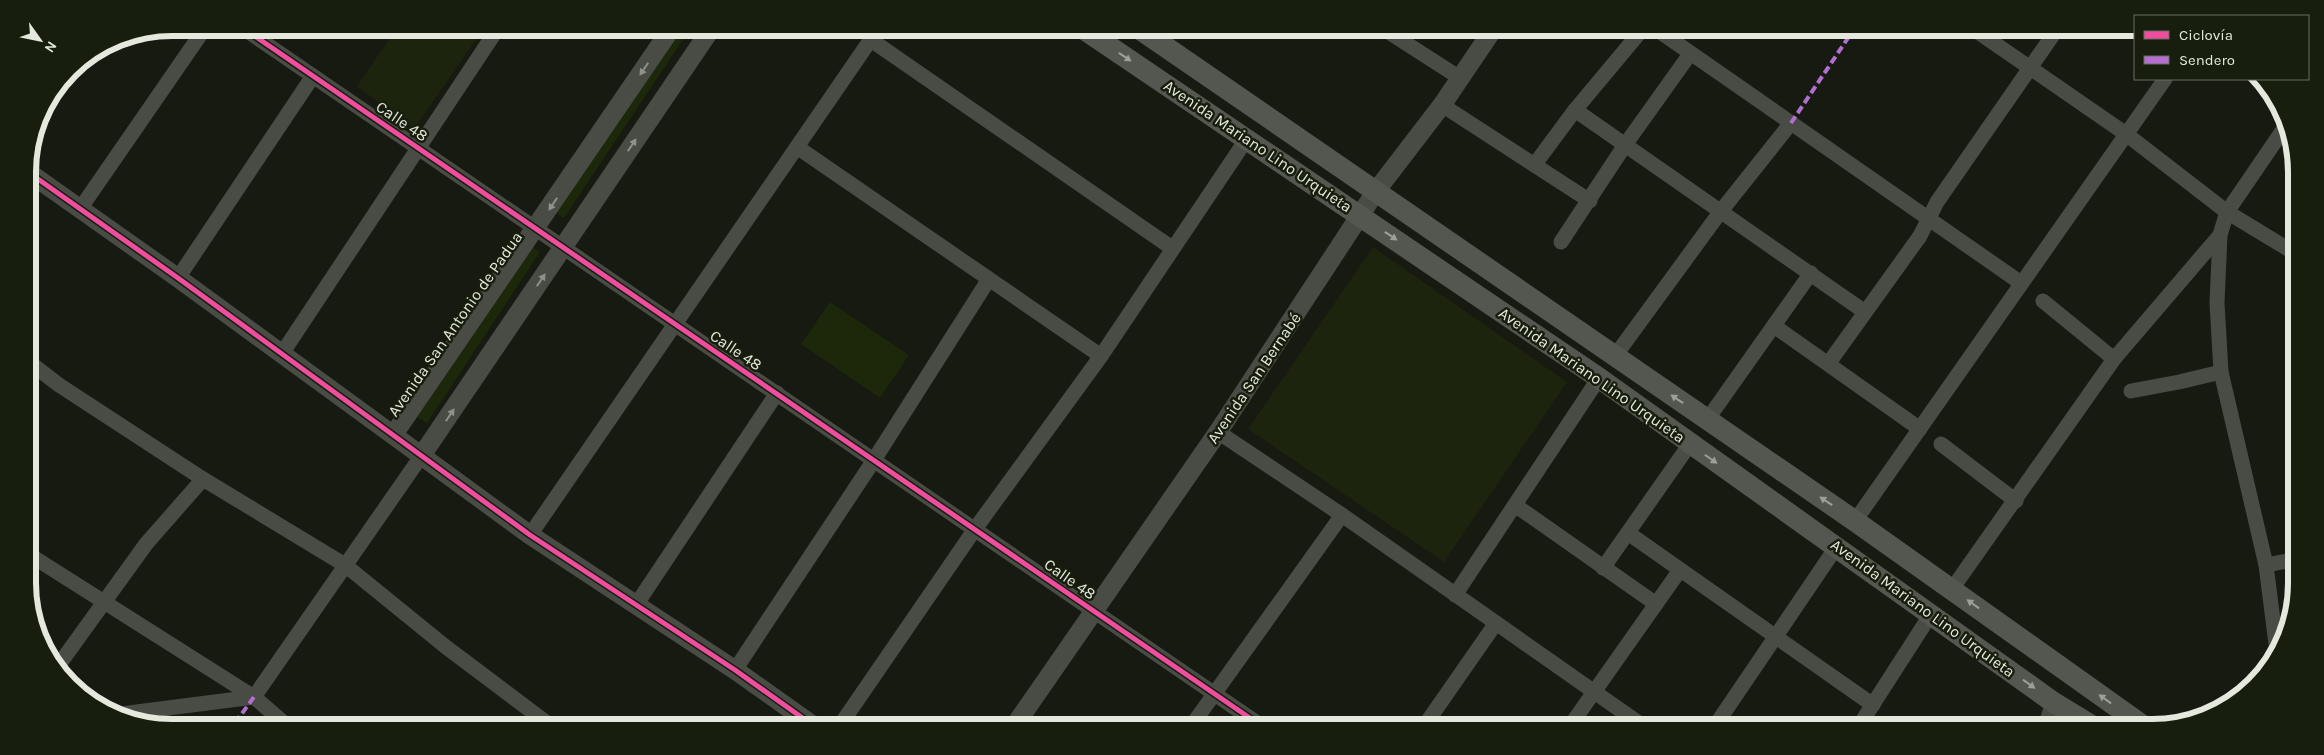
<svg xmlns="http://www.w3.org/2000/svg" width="2324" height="755" font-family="Karla,sans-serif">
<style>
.built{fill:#1c240e}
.green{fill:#1d2709}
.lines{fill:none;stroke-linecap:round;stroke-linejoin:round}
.minor{stroke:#494c45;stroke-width:15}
.tertiary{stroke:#494c45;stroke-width:19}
.secondary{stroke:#54574f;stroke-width:21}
.quiet{stroke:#b36fd0;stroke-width:4;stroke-dasharray:8 4;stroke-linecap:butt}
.cycleway-casing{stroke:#171e0d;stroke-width:8}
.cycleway{stroke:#ef4d9e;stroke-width:5}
.oneway{fill:#9ca096}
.oneway2{fill:#8f9289}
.labels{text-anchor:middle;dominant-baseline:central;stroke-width:5;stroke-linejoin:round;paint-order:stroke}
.street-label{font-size:16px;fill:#e4e8dd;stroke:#171e0d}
.rim{fill:none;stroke:#e4e8dd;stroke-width:6}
</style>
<rect width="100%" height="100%" fill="#161a11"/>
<g class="built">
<polygon points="397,28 484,28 414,129 357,86"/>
<polygon points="1373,247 1567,382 1444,562 1248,429"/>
</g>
<g class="green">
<polygon points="678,29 690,29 564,218 556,213"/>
<polygon points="532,247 540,252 427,423 417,417"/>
<polygon points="830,302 909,355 880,398 801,344"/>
</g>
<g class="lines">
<g class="minor">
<polyline points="243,28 1260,725"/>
<polyline points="1387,31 1460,78"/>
<polyline points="1659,31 2021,283"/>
<polyline points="1978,32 2126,134 2227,212 2293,252"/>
<polyline points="871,40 1172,248"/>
<polyline points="1442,105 1590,201"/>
<polyline points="1575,110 1865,312"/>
<polyline points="797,147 1101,356"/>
<polyline points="1535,164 1575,110 1641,31"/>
<polyline points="80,209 205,28"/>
<polyline points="1561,242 1625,145 1690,54"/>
<polyline points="178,278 313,76"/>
<polyline points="2043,301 2114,359"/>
<polyline points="1774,326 1920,429"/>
<polyline points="281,355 498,28"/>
<polyline points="1615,356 1721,211 1791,123"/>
<polyline points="29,362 59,385 203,479 345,565 446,647 547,723"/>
<polyline points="1828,364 1920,236 1937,202 2055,32"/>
<polyline points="2131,391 2179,382 2221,372"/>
<polyline points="1707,420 1811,273"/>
<polyline points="1218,432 1342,515 1643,726"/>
<polyline points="1941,444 2016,501"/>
<polyline points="1515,505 1656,604"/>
<polyline points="1855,521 2165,79"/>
<polyline points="1628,533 1873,705"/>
<polyline points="530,535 878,29"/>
<polyline points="30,555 254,697 284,723"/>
<polyline points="2266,565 2292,560"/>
<polyline points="1603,568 1690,444"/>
<polyline points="1952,589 2114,359 2220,235"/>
<polyline points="1455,595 1599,378"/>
<polyline points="636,605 777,393"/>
<polyline points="2277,652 2266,565 2221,372 2217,303 2220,235 2227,212 2285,127"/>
<polyline points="58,666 146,544 203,479"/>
<polyline points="735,670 874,460 989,279"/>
<polyline points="121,714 254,697 422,455"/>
<polyline points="841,724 975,529 1101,356 1246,140"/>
<polyline points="1192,725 1342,515"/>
<polyline points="1425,725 1496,623"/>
<polyline points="1570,726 1680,570"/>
<polyline points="1715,726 1837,546"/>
<polyline points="1859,726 1931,614"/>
<polyline points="2045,727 2053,702"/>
</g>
<g class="tertiary">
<polyline points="28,172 178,278 530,535 735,670 811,724"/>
<polyline points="394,434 671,29"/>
<polyline points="422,455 711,29"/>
<polyline points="1015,725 1218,432 1376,191 1442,105 1492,31"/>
</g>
<g class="secondary">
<polyline points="1085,30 1599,378 2053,702 2094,727"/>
<polyline points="1141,30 1855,521 2145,727"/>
</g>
<g class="quiet">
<polyline points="1791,123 1852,32"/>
<polyline points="235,723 254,697"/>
</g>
<g class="cycleway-casing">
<g id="cycleway">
<polyline points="243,28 1260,725"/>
<polyline points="28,172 178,278 530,535 735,670 811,724"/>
</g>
</g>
<use href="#cycleway" class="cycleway"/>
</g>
<defs><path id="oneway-solid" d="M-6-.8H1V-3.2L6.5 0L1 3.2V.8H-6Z" transform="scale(1.25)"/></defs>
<g class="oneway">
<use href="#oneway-solid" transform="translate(1125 57) rotate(34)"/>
<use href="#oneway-solid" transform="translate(1391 236) rotate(34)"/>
<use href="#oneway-solid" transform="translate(1677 399) rotate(-146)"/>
<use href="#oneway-solid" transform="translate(1711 459) rotate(35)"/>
<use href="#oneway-solid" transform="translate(1826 501) rotate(-146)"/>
<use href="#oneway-solid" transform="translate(1973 604) rotate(-144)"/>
<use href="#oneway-solid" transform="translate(2029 684) rotate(36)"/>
<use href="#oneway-solid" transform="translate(2105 699) rotate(-144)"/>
</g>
<g class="oneway2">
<use href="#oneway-solid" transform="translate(644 69) rotate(124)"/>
<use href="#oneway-solid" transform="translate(632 145) rotate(-56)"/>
<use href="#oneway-solid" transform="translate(553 204) rotate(124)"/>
<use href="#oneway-solid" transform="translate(541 280) rotate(-56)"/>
<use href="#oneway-solid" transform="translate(450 415) rotate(-56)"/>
</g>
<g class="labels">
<g class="street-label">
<text transform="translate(402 121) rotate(34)">Calle 48</text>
<text transform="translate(1258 146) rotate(34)">Avenida Mariano Lino Urquieta</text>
<text transform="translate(455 324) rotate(-55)">Avenida San Antonio de Padua</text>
<text transform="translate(736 350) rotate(34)">Calle 48</text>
<text transform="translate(1592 375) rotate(35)">Avenida Mariano Lino Urquieta</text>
<text transform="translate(1254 378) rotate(-56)">Avenida San Bernabé</text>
<text transform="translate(1070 579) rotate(35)">Calle 48</text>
<text transform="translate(1923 608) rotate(36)">Avenida Mariano Lino Urquieta</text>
</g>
</g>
<path d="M0 0H2324V755H0ZM172 36H2152A136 136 0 0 1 2288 172V583A136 136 0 0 1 2152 719H172A136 136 0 0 1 36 583V172A136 136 0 0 1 172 36Z" fill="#171e0d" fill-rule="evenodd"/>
<path class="rim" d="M172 36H2152A136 136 0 0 1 2288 172V583A136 136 0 0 1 2152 719H172A136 136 0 0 1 36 583V172A136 136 0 0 1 172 36Z"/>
<rect x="2134" y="15" width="175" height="65" fill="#171e0d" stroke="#696f60"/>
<rect x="2144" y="31" width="25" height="8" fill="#ef4d9e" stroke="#696f60"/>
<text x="2179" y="40" font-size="15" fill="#e4e8dd">Ciclovía</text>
<rect x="2144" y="56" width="25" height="8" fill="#b36fd0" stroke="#696f60"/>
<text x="2179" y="65" font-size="15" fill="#e4e8dd">Sendero</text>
<g transform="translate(40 40) rotate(123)" stroke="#171e0d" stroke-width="4" paint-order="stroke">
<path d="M0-4L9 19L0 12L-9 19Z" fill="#e4e8dd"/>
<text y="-8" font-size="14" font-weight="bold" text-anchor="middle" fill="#e4e8dd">N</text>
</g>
</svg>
